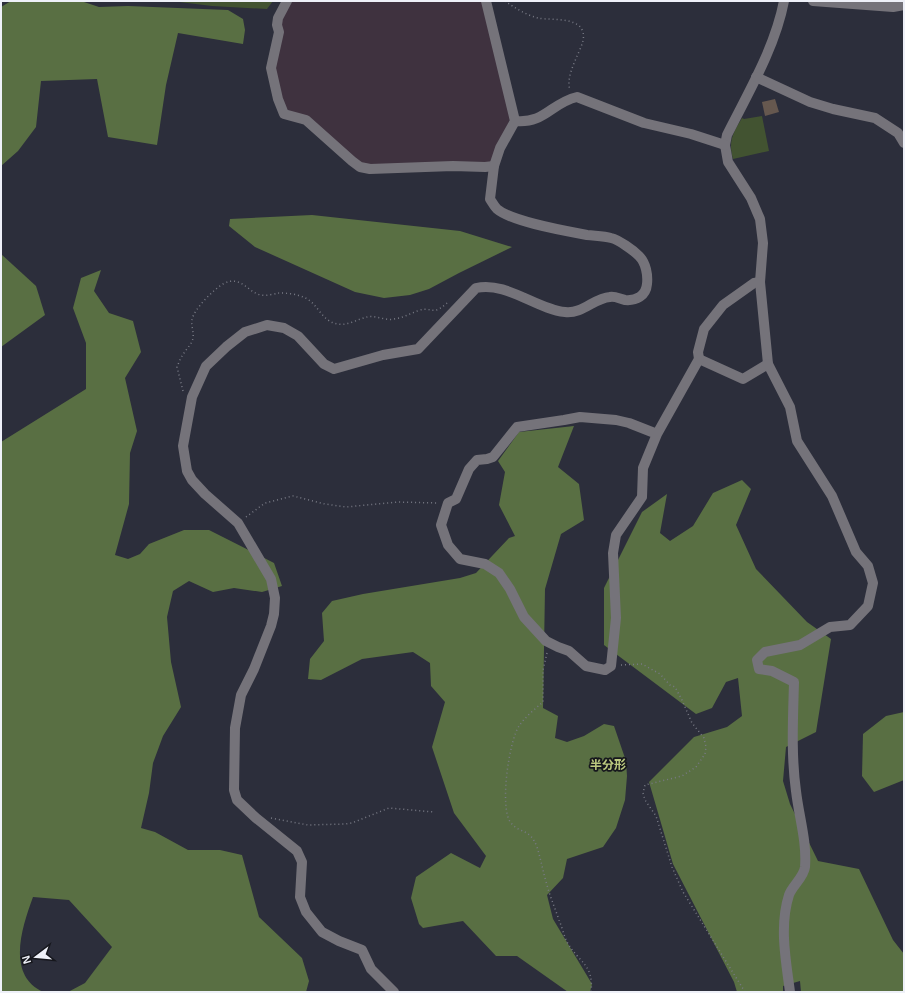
<svg xmlns="http://www.w3.org/2000/svg" width="905" height="993" font-family="Arial,'Noto Sans JP',sans-serif">
<style>
.education{fill:#3f323f}
.green{fill:#425331}
.forest{fill:#596f43}
.building{fill:#66584f}
.lines{fill:none;stroke-linecap:round;stroke-linejoin:round}
.path{stroke:#787a85;stroke-width:1.5;stroke-dasharray:1 3;stroke-linecap:butt}
.minor{stroke:#75737a;stroke-width:10}
.labels{text-anchor:middle;dominant-baseline:central;stroke-width:3.5;stroke-linejoin:round;paint-order:stroke}
.neighbourhood-label{font-size:12px;font-weight:bold;fill:#bcca7f;stroke:#16171d}
</style>
<rect width="100%" height="100%" fill="#2c2e3b"/>
<polygon class="education" points="290,1 483,1 510,119 493,161 486,163 377,165 364,164 353,158 307,117 285,109 274,67 280,25"/>
<g class="green">
<polygon points="171,1 273,1 267,9 212,6"/>
<path d="M 762,116 L 769,151 L 733,159 C 728,141 733,133 742,118 L 744,119 Z"/>
</g>
<g class="forest">
<polygon points="11,1 81,1 99,7 128,6 228,10 243,19 245,30 243,44 178,33 166,85 157,145 108,137 97,79 41,81 36,127 18,151 1,166 1,7"/>
<polygon points="312,215 460,231 512,247 459,273 429,289 410,295 384,298 355,292 255,247 229,226 230,219"/>
<polygon points="1,254 36,286 45,315 1,347"/>
<path d="M 101,270 L 94,291 L 109,313 L 133,321 L 141,352 L 125,378 L 137,431 L 130,453 L 129,504 L 115,555 L 128,559 L 140,554 L 149,544 L 184,530 L 209,530 L 274,563 L 282,586 L 262,592 L 234,588 L 213,592 L 189,581 L 173,591 L 167,617 L 171,662 L 181,707 L 163,736 L 153,763 L 149,793 L 141,828 L 155,832 L 188,850 L 220,850 L 242,855 L 259,917 L 302,958 L 309,981 L 306,992 L 68,992 L 85,983 L 112,947 L 69,900 L 33,897 C 22,927 6,975 43,992 L 1,992 L 1,442 L 86,389 L 86,343 L 73,308 L 81,278 Z"/>
<polygon points="574,426 558,467 579,484 584,520 561,534 545,589 543,708 558,716 555,738 567,742 584,736 604,724 614,726 626,761 627,776 625,800 616,828 603,847 567,859 563,878 547,895 553,919 592,984 590,992 568,992 517,956 496,956 463,921 423,928 419,924 411,898 416,877 451,853 480,868 486,856 454,813 432,747 445,702 431,686 430,663 413,652 362,659 321,680 308,679 310,659 324,641 322,613 332,601 363,594 460,578 476,573 509,538 515,536 499,505 505,472 498,461 519,432"/>
<polygon points="742,480 751,489 736,525 756,569 807,622 831,639 816,732 786,747 783,781 790,804 818,861 859,869 893,940 904,954 904,992 801,992 800,981 783,986 783,992 737,992 734,982 673,864 649,782 694,737 727,727 742,716 738,678 726,682 712,708 696,714 604,645 604,588 642,512 667,494 660,533 670,541 693,526 713,493"/>
<polygon points="904,712 904,780 874,792 862,776 863,734 886,716"/>
</g>
<polygon class="building" points="775,99 779,112 765,116 762,102"/>
<g class="lines">
<g class="path">
<path d="M 505,1 C 515,8 526,15 538,18 C 552,21 588,15 583,41 C 579,55 565,76 570,90"/>
<path d="M 183,391 L 177,367 C 179,362 181,357 184,353 C 187,348 192,344 193,338 C 194,332 191,326 192,320 C 193,310 214,289 223,284 C 241,274 248,293 261,295 C 267,296 274,294 279,293 C 286,293 297,294 303,297 C 318,302 321,322 338,324 C 347,326 358,319 367,317 C 376,315 385,321 394,319 C 403,318 411,313 420,310 C 432,307 433,316 447,303"/>
<polyline points="246,517 265,503 293,496 325,504 346,507 398,502 438,503"/>
<path d="M 547,653 L 543,670 L 543,702 C 535,709 525,717 519,726 C 509,741 499,809 511,823 C 520,834 530,828 537,847 C 541,860 543,872 547,885 C 550,897 555,908 559,920 C 562,927 564,936 567,942 C 579,963 594,964 591,992"/>
<polyline points="621,665 642,664 660,674 670,685 675,687 682,700 692,723 704,738 706,747 705,754 696,767 682,776 645,785 643,793 645,800 656,816 672,867 683,892 745,992"/>
<polyline points="271,818 308,825 345,824 352,823 389,808 434,812"/>
</g>
<g class="minor">
<polyline points="287,1 278,18 277,25 279,32 271,68 278,99 284,114 306,120 352,161 360,167 370,169 453,166 485,167 494,166"/>
<path d="M 784,1 C 775,48 748,93 727,135 L 725,145 L 728,162 L 751,198 L 760,219 L 763,243 L 760,282 L 768,364 L 790,407 L 797,441 L 832,496 L 856,552 L 868,566 L 873,583 L 868,606 L 850,625 L 830,627 L 800,645 L 765,652 L 757,660 L 759,669 L 772,671 L 794,682 C 793,718 791,755 796,791 C 799,817 807,841 805,867 C 804,877 792,886 789,895 C 779,926 786,961 790,992"/>
<polyline points="813,1 893,7 904,5"/>
<polyline points="756,77 810,102 833,109 875,118 898,133 904,143"/>
<path d="M 515,121 C 545,124 551,103 577,97 L 644,123 L 691,134 L 725,145"/>
<polyline points="699,359 743,379 768,364"/>
<polyline points="657,434 629,423 616,420 580,417 564,420 517,427 493,457 487,459 477,460 469,469 456,499 448,503 441,525 448,545 460,559 485,564 499,573 510,589 524,617 546,641 558,647 569,651 586,666 605,670 611,666 616,618 613,553 616,535 642,497 643,468 657,434 699,359 698,352 704,329 723,305 754,283 760,282"/>
<path d="M 394,992 L 371,969 L 362,950 L 339,941 L 322,932 L 306,912 L 300,897 L 302,862 L 297,851 L 256,818 L 237,800 L 234,790 L 235,728 L 241,695 L 254,669 L 271,626 L 274,614 L 275,598 L 271,579 L 238,523 L 205,494 L 192,480 L 187,471 L 183,446 L 192,397 L 206,366 L 226,347 L 245,332 L 267,325 L 284,328 L 298,336 L 324,364 L 334,369 L 383,355 L 418,349 L 476,288 C 506,281 536,309 565,312 C 583,314 594,298 610,297 C 615,296 620,299 625,300 C 636,301 646,296 647,284 C 648,275 646,263 639,256 C 633,250 619,240 611,238 C 604,236 595,236 587,235 C 566,231 512,222 497,209 C 494,206 492,202 490,199 L 494,166 L 500,148 L 515,121 L 486,1"/>
</g>
</g>
<g class="labels">
<g class="neighbourhood-label">
<text x="608" y="765">半分形</text>
</g>
</g>
<rect width="905" height="993" fill="none" stroke="#eef0f8" stroke-width="4"/>
<g transform="translate(36 957) rotate(254)" stroke="#16171d" stroke-width="3" paint-order="stroke">
<path d="M0-3L7 15L0 10L-7 15Z" fill="#eef0f8"/>
<text y="-6" font-size="11" font-weight="bold" text-anchor="middle" fill="#eef0f8">N</text>
</g>
</svg>
